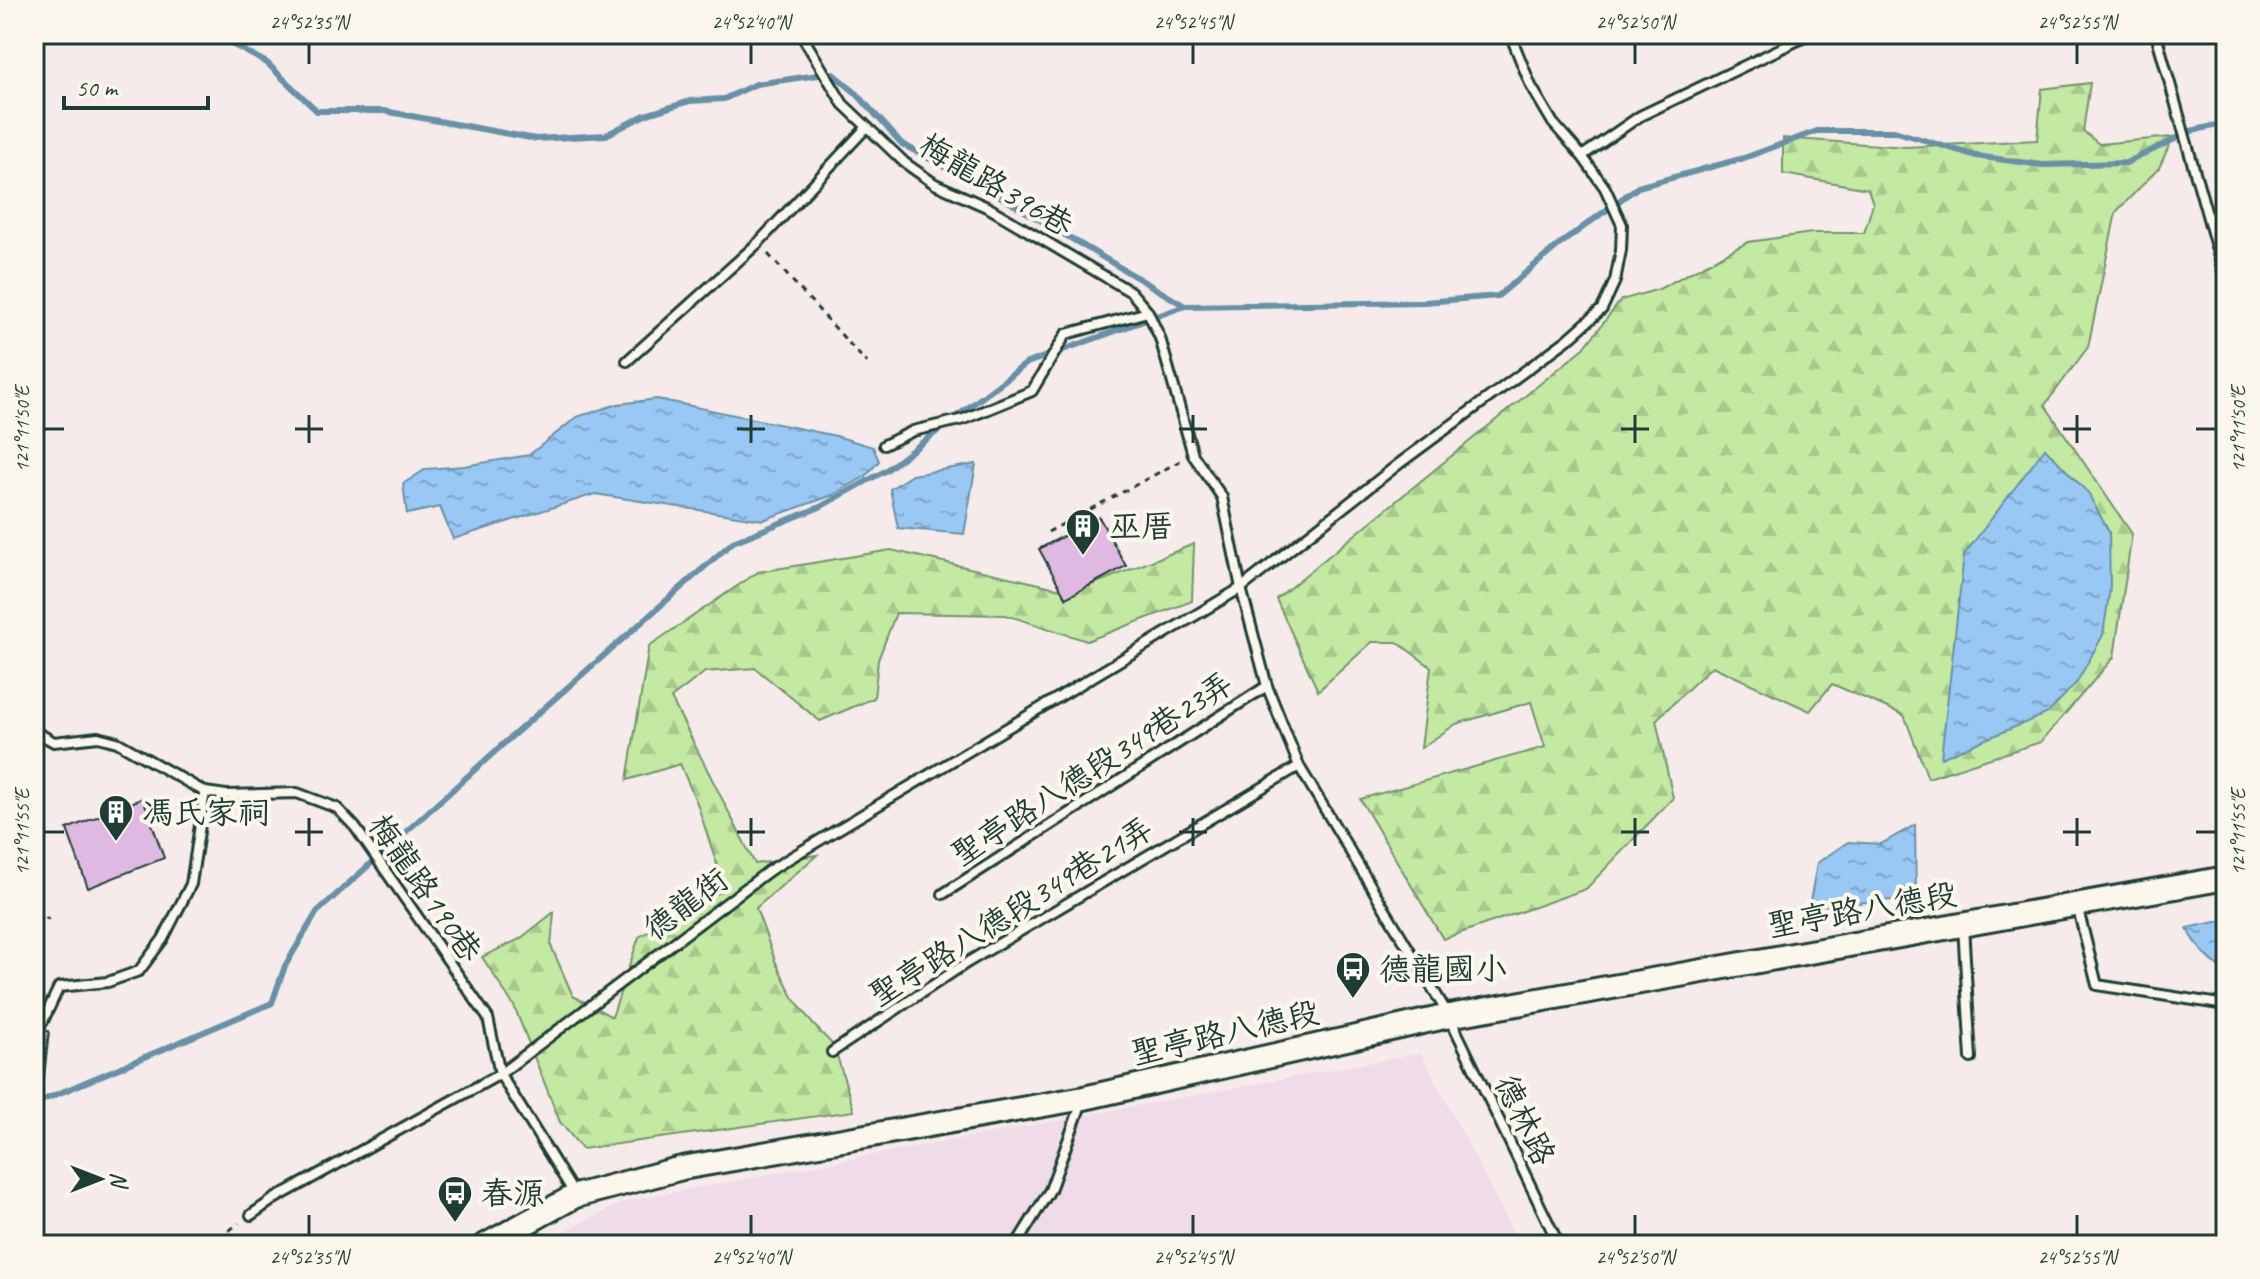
<svg xmlns="http://www.w3.org/2000/svg" width="2260" height="1279" font-family="Caveat,'LXGW WenKai TC',sans-serif">
<style>
.built{fill:#efdce8}
.forest{fill:url(#forest-firs);stroke:#72936c;stroke-width:2}
.water{fill:url(#water-ripples);stroke:#6890a7;stroke-width:2}
.lines{fill:none;stroke-linecap:round;stroke-linejoin:round}
.stream{stroke:#6890a7;stroke-width:6}
.building{fill:#e0b9e2;stroke:#1f3d34;stroke-width:2}
.lane-casing{stroke:#1f3d34;stroke-width:14}
.secondary-casing{stroke:#1f3d34;stroke-width:28}
.path{stroke:#1f3d34;stroke-width:3;stroke-dasharray:6 6;stroke-linecap:butt}
.lane{stroke:#fbf7ec;stroke-width:8}
.secondary{stroke:#fbf7ec;stroke-width:22}
.ticks{fill:none;stroke:#1f3d34;stroke-width:3}
.labels{text-anchor:middle;dominant-baseline:central;stroke-width:8;stroke-linejoin:round;paint-order:stroke}
.street-label{font-size:32px;fill:#1f3d34;stroke:#fbf7ec}
.poi-label{font-size:32px;fill:#1f3d34;stroke:#fbf7ec;text-anchor:start}
.neatline{fill:none;stroke:#1f3d34;stroke-width:3}
.ticks-label{font-size:20px;text-anchor:middle;fill:#1f3d34}
</style>
<defs>
<pattern id="forest-firs" width="22" height="20" patternUnits="userSpaceOnUse" patternTransform="scale(2)"><rect width="22" height="20" fill="#c4e9a3"/><path d="M5 1l3.5 6h-7zM16 11l3.5 6h-7z" fill="#a8c98d"/></pattern>
<pattern id="water-ripples" width="26" height="14" patternUnits="userSpaceOnUse" patternTransform="scale(2)"><rect width="26" height="14" fill="#99c8f4"/><path d="M2 4q2-2 4 0t4 0M15 11q2-2 4 0t4 0" fill="none" stroke="#7ca4c6"/></pattern>
</defs>
<rect width="100%" height="100%" fill="#f6ebea"/>
<filter id="ink" filterUnits="userSpaceOnUse"><feTurbulence type="fractalNoise" baseFrequency=".0125" numOctaves="2"/><feDisplacementMap in="SourceGraphic" scale="16" xChannelSelector="R" yChannelSelector="G"/><feConvolveMatrix kernelMatrix="1 2 1 2 8 2 1 2 1" color-interpolation-filters="sRGB"/></filter>
<g filter="url(#ink)">
<polygon class="built" points="1421,1053 1520,1245 536,1245 626,1201"/>
<g class="forest">
<polygon points="2090,83 2083,131 2099,144 2173,137 2159,168 2116,212 2088,347 2045,405 2132,534 2114,657 2041,742 1928,778 1904,715 1832,684 1810,711 1712,666 1656,720 1673,798 1586,889 1443,939 1360,799 1545,747 1531,702 1456,724 1421,748 1431,667 1397,642 1372,642 1318,691 1276,599 1584,348 1621,300 1659,289 1748,242 1812,233 1864,233 1873,204 1868,189 1783,174 1783,138 1906,147 2037,140 2042,89"/>
<polygon points="1194,544 1192,601 1087,641 1006,615 896,613 878,660 874,698 820,721 755,668 705,672 671,698 755,864 817,855 756,908 776,963 793,997 812,1023 834,1046 854,1111 582,1149 560,1122 514,1006 482,957 520,939 554,912 551,946 573,996 612,1017 639,937 725,889 697,803 680,764 627,780 649,646 758,572 891,550 1074,592"/>
</g>
<g class="water">
<polygon points="657,399 836,436 873,447 879,461 866,476 833,495 763,520 595,494 453,539 440,507 407,514 403,484 426,469 464,466 529,455 577,417 618,404"/>
<polygon points="2045,448 2088,493 2109,532 2110,588 2103,635 2077,682 2048,713 1941,758 1964,555"/>
<polygon points="976,464 964,534 898,528 890,489 912,475"/>
<polygon points="1915,825 1916,898 1809,907 1817,863 1848,842 1881,844"/>
<path d="M 2226,920 L 2226,972 C 2209,960 2196,947 2187,928 Z"/>
</g>
<g class="lines">
<g class="stream">
<polyline points="213,34 267,63 317,111 384,111 536,139 606,135 645,115 690,101 724,99 756,84 832,73 856,93 902,144 996,194 1185,306"/>
<polyline points="34,1104 272,1003 285,966 317,912 510,738 733,542 820,507 885,471 1027,363 1185,306 1425,302 1498,296 1560,244 1638,187 1744,158 1817,131 1894,131 1976,156 2042,165 2126,163 2191,131 2226,123"/>
</g>
</g>
<g class="building">
<polygon points="1099,517 1126,566 1066,598 1039,549"/>
<polygon points="143,798 164,858 88,888 67,829"/>
<polygon points="34,1029 49,1031 44,1077 34,1076"/>
</g>
<g class="lines">
<g class="lane-casing">
<g id="lane">
<polyline points="801,34 843,104 905,163 935,184 989,208 1131,292 1148,312 1066,334 1032,391 964,419 913,431 884,445"/>
<polyline points="2156,34 2226,282"/>
<polyline points="1582,156 1640,116 1811,34"/>
<polyline points="1148,312 1160,338 1193,455 1222,497 1241,588 1267,686 1299,766 1449,1016 1559,1245"/>
<polyline points="627,361 758,243 866,128"/>
<polyline points="34,731 54,742 98,737 117,742 205,792 226,795 297,793 337,808 355,827 488,1018 500,1074 575,1195"/>
<polyline points="943,894 1267,686"/>
<polyline points="2077,905 2097,985 2226,1005"/>
<polyline points="1963,926 1971,1058"/>
<polyline points="42,1023 59,987 108,982 139,971 163,939 191,884 205,792"/>
<polyline points="832,1052 968,962 1299,766"/>
<polyline points="251,1215 274,1199 500,1074 770,870 1241,588 1400,463 1567,340 1602,309 1615,281 1621,250 1622,225 1605,188 1582,156 1553,123 1531,86 1510,34"/>
<polyline points="1016,1245 1050,1190 1082,1102"/>
</g>
</g>
<g class="secondary-casing">
<polyline id="secondary" points="486,1245 575,1196 682,1168 1084,1098 1449,1016 2226,878"/>
</g>
<g class="path">
<polyline points="768,254 867,363"/>
<polyline points="1048,532 1182,460"/>
<polyline points="34,914 49,919"/>
<polyline points="210,1245 239,1223"/>
</g>
<use href="#lane" class="lane"/>
<use href="#secondary" class="secondary"/>
</g>
</g>
<path class="ticks" d="M 309,44 L 309,64M 751,44 L 751,64M 1193,44 L 1193,64M 1635,44 L 1635,64M 2077,44 L 2077,64M 309,415 L 309,443M 751,415 L 751,443M 1193,415 L 1193,443M 1635,415 L 1635,443M 2077,415 L 2077,443M 44,429 L 64,429M 295,429 L 323,429M 737,429 L 765,429M 1179,429 L 1207,429M 1621,429 L 1649,429M 2063,429 L 2091,429M 2196,429 L 2216,429M 309,818 L 309,846M 751,818 L 751,846M 1193,818 L 1193,846M 1635,818 L 1635,846M 2077,818 L 2077,846M 44,832 L 64,832M 295,832 L 323,832M 737,832 L 765,832M 1179,832 L 1207,832M 1621,832 L 1649,832M 2063,832 L 2091,832M 2196,832 L 2216,832M 309,1215 L 309,1235M 751,1215 L 751,1235M 1193,1215 L 1193,1235M 1635,1215 L 1635,1235M 2077,1215 L 2077,1235"/>
<defs>
<g id="building-pin" transform="scale(1.8)"><path d="M0 17L-7.5 6A9.5 9.5 0 1 1 7.5 6Z" fill="#1f3d34" stroke="#fbf7ec"/><path d="M-4-6H4V6H1V3H-1V6H-4ZM-2.5-4.3h1.7v1.8h-1.7ZM.8-4.3h1.7v1.8H.8ZM-2.5-1h1.7V.8h-1.7ZM.8-1h1.7V.8H.8Z" fill="#fff"/></g>
<g id="bus-pin" transform="scale(1.8)"><path d="M0 17L-7.5 6A9.5 9.5 0 1 1 7.5 6Z" fill="#1f3d34" stroke="#fbf7ec"/><path d="M-5-6H5V4H4V6H2V4H-2V6H-4V4H-5ZM-3.5-4V0h7V-4ZM-3.5 1.2v1.5H-2V1.2ZM2 1.2v1.5H3.5V1.2Z" fill="#fff"/></g>
</defs>
<g fill-rule="evenodd">
<use href="#building-pin" x="1083" y="526"/>
<use href="#building-pin" x="116" y="812"/>
<use href="#bus-pin" x="1353" y="969"/>
<use href="#bus-pin" x="455" y="1193"/>
</g>
<g class="labels">
<g class="street-label">
<text transform="translate(996 185) rotate(30)">梅龍路396巷</text>
<text transform="translate(1092 769) rotate(-33)">聖亭路八德段349巷23弄</text>
<text transform="translate(425 888) rotate(55)">梅龍路190巷</text>
<text transform="translate(686 904) rotate(-37)">德龍街</text>
<text transform="translate(1862 910) rotate(-10)">聖亭路八德段</text>
<text transform="translate(1011 912) rotate(-32)">聖亭路八德段349巷21弄</text>
<text transform="translate(1225 1033) rotate(-13)">聖亭路八德段</text>
<text transform="translate(1525 1120) rotate(64)">德林路</text>
</g>
<g class="poi-label">
<text x="1109" y="526">巫厝</text>
<text x="142" y="812">馮氏家祠</text>
<text x="1379" y="969">德龍國小</text>
<text x="481" y="1193">春源</text>
</g>
</g>
<rect width="2260" height="1279" fill="none" stroke="#fbf7ec" stroke-width="88"/>
<g transform="translate(100 1179) rotate(90)" stroke="#fbf7ec" stroke-width="6" paint-order="stroke">
<path d="M0-6L14 30L0 20L-14 30Z" fill="#1f3d34"/>
<text y="-12" font-size="22" font-weight="bold" text-anchor="middle" fill="#1f3d34">N</text>
</g>
<path d="M64 96v12h144v-12" fill="none" stroke="#1f3d34" stroke-width="4"/>
<text x="76" y="96" font-size="24" fill="#1f3d34" stroke="#fbf7ec" stroke-width="6" paint-order="stroke">50 m</text>
<rect x="44" y="44" width="2172" height="1191" class="neatline"/>
<g class="ticks-label">
<text x="309" y="29">24°52'35"N</text>
<text x="751" y="29">24°52'40"N</text>
<text x="1193" y="29">24°52'45"N</text>
<text x="1635" y="29">24°52'50"N</text>
<text x="2077" y="29">24°52'55"N</text>
<text transform="translate(2238 429) rotate(-90)" y="7">121°11'50"E</text>
<text transform="translate(22 429) rotate(-90)" y="7">121°11'50"E</text>
<text transform="translate(2238 832) rotate(-90)" y="7">121°11'55"E</text>
<text transform="translate(22 832) rotate(-90)" y="7">121°11'55"E</text>
<text x="309" y="1264">24°52'35"N</text>
<text x="751" y="1264">24°52'40"N</text>
<text x="1193" y="1264">24°52'45"N</text>
<text x="1635" y="1264">24°52'50"N</text>
<text x="2077" y="1264">24°52'55"N</text>
</g>
</svg>
